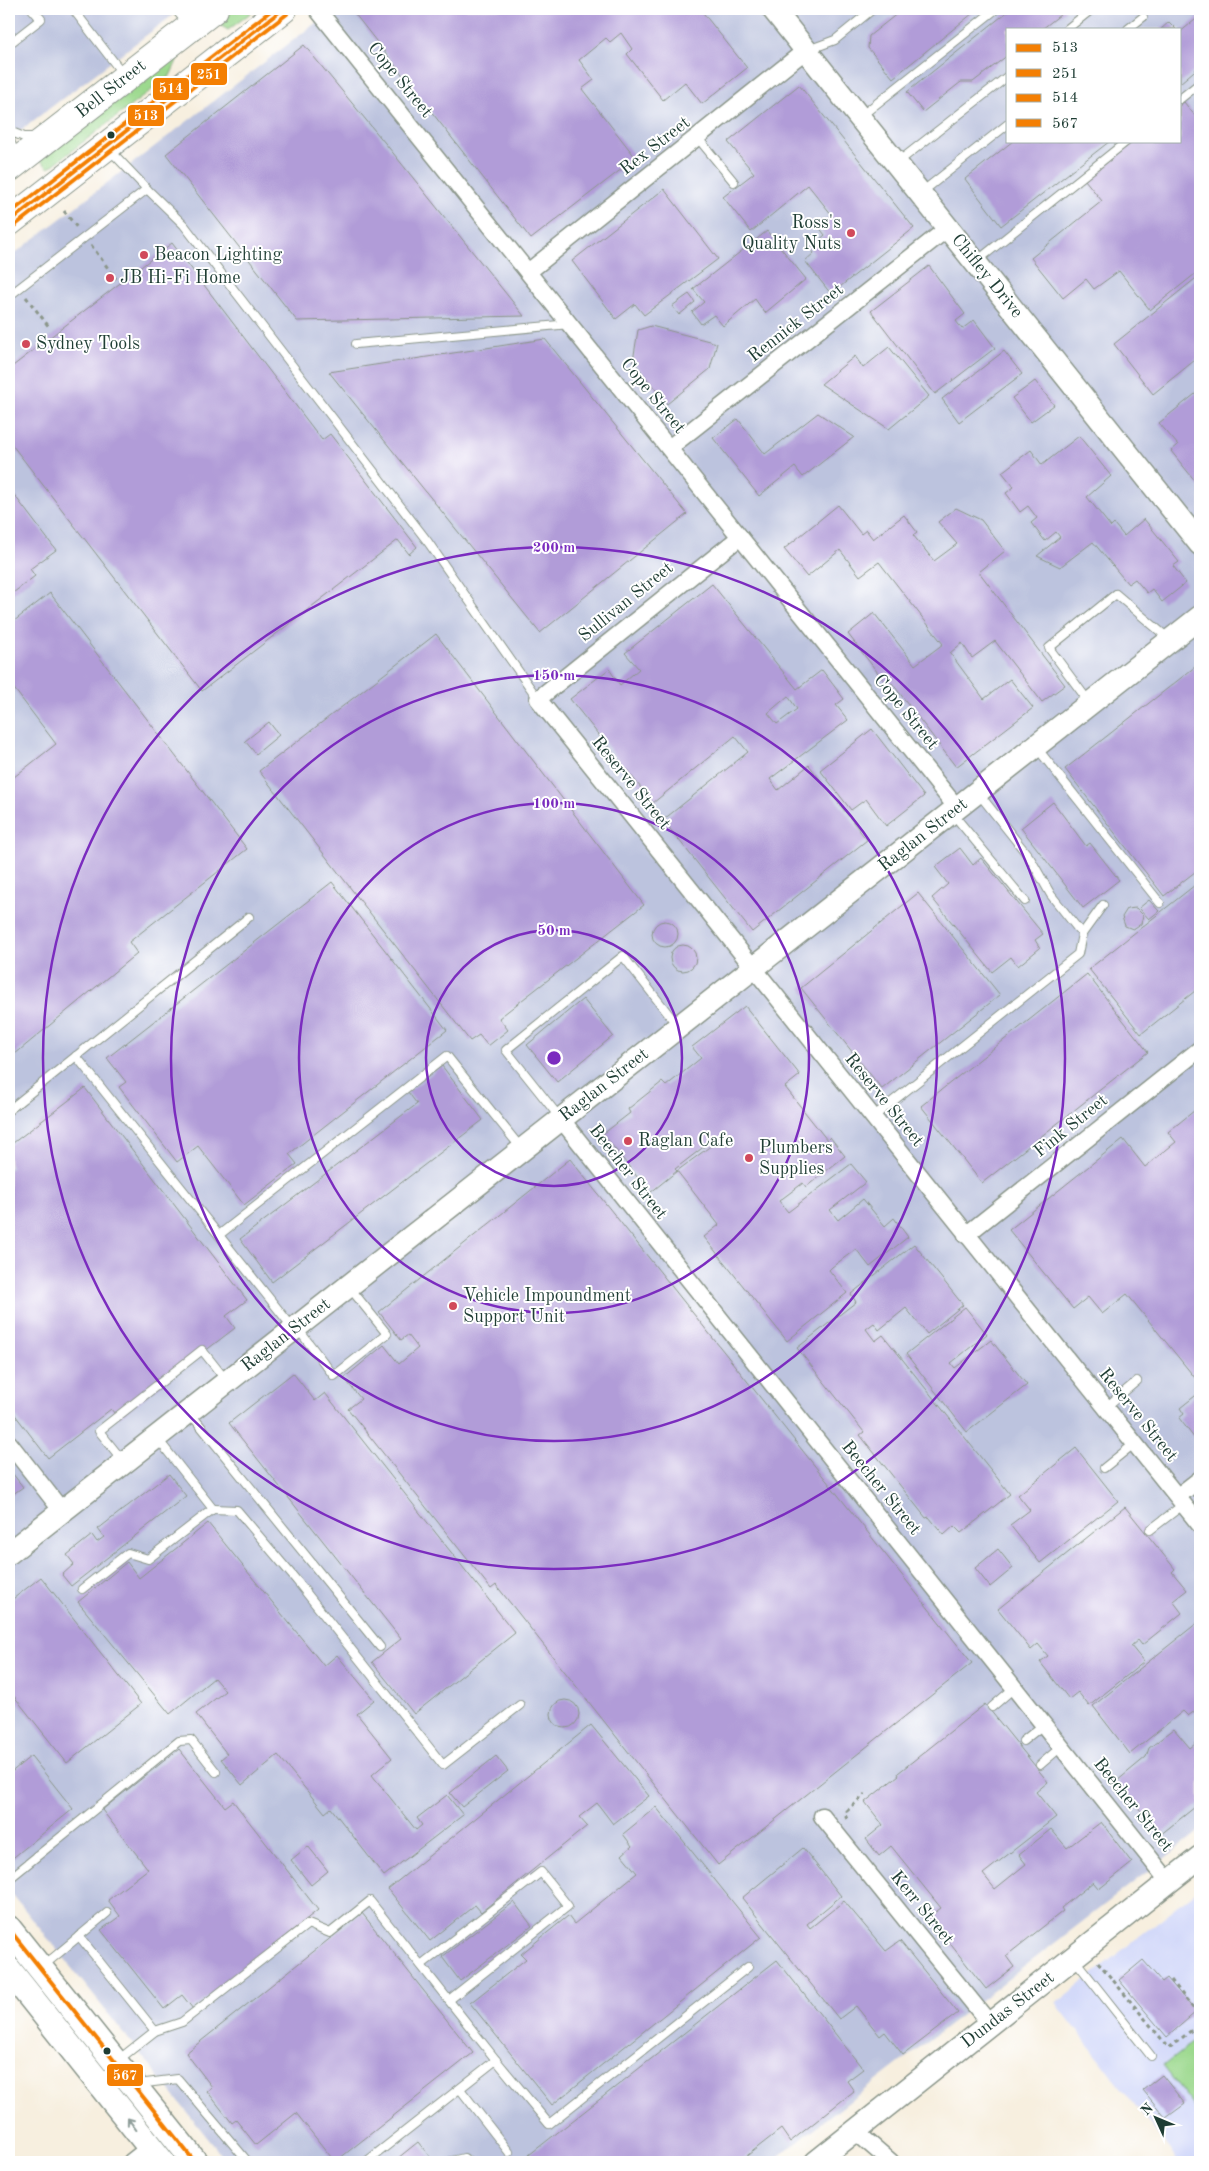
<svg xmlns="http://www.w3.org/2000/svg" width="1209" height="2171" font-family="'Old Standard TT',serif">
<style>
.built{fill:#d3d9f9}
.industrial{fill:#bcc3de;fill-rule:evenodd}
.green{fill:#9cd98e;stroke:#5e8b61}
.building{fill:#b19cd8;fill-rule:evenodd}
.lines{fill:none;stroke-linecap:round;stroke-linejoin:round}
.lane-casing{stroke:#8b968a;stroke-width:10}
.street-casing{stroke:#8b968a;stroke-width:19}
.secondary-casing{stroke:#8b968a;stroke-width:25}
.primary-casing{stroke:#8b968a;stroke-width:28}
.highway-casing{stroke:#8b968a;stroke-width:30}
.path{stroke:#8b968a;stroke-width:3;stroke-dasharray:4 4;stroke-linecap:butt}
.lane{stroke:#fff;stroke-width:8}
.street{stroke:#fff;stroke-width:16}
.secondary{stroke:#fff;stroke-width:22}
.primary{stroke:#fff;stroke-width:25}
.highway{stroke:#fff;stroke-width:28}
.bus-1-casing{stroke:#fff;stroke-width:8}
.bus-2-casing{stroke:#fff;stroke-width:8}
.bus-3-casing{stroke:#fff;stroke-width:8}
.bus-4-casing{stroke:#fff;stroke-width:8}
.bus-1{stroke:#f47f03;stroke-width:4}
.bus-2{stroke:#f47f03;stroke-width:4}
.bus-3{stroke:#f47f03;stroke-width:4}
.bus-4{stroke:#f47f03;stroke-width:4}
.oneway{stroke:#8f9e9a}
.ring{fill:none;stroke:#7b2cbf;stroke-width:2.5}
.bus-dot{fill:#1f3d34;stroke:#fff;stroke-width:2}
.poi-dot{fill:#d1495b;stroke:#fff;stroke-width:2}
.labels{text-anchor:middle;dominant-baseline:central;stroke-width:4;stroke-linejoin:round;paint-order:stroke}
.street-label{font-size:18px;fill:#1f3d34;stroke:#fff}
.poi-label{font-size:18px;fill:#1f3d34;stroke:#fff;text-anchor:start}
.centre{fill:#7b2cbf;stroke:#fff;stroke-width:2.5}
.ring-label{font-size:15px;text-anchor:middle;font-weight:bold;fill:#7b2cbf;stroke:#fff;stroke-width:4;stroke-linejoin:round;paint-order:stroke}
.line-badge{stroke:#fff;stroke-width:2}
.badge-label{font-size:14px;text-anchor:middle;font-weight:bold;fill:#fff}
</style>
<rect width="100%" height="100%" fill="#fff"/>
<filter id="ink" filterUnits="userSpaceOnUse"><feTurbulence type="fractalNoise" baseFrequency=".02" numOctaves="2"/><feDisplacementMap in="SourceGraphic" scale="10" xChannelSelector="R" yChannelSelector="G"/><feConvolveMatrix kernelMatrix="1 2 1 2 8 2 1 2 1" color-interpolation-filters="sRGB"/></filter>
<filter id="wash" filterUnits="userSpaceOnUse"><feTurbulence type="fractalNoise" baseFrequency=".0096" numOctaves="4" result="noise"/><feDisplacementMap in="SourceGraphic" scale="20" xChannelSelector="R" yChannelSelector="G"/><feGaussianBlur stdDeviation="1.12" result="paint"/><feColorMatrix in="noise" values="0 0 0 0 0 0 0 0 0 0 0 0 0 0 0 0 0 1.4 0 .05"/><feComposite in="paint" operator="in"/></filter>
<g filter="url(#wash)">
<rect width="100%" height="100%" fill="#f7efdf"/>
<polygon class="built" points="1200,1888 1200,2162 1179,2162 1056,2003"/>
<g class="industrial">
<polygon points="9,9 181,9 9,139"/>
<path d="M 334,9 L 1200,9 L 1200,1831 L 771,2162 L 227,2162 L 9,1890 L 9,258 ZM 1008,29 L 1180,29 L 1180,141 L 1008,141 Z"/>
</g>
<g class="green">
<polygon points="232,9 256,9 228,30 218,24"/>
<polygon points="182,50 170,76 49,168 40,160"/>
<polygon points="1194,2041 1200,2049 1200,2114 1163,2066"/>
</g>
<g id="blocks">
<g class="building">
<polygon points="351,9 700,9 747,68 702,104 685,82 663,100 627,54 632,49 621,33 610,42 606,38 579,60 594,80 582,89 636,158 531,239"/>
<polygon points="903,9 978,9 893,78 868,48 869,36"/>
<polygon points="1011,9 1065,9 1065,11 1042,29 1008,29 1008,55 973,82 961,82 923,112 907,92"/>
<polygon points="1200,16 1200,66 1180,83 1180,32"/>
<polygon points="1169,22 1176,29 1161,29"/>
<polygon points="304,45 385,143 524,316 297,321 166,154"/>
<polygon points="799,85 914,228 831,294 805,261 814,253 810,248 825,235 818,226 832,215 808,185 751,232 723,197 754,173 728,142"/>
<polygon points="1184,102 1200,122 1200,270 1150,310 1119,271 1094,289 1086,279 1063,298 1031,258 1102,201 1085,180 1134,141 1180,141 1180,105"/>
<polygon points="1013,141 1039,141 1041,144 1044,141 1110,141 1001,226 965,179"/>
<polygon points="664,189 718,259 644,315 635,304 616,319 572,261"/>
<polygon points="767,231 806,279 765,313 755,299 723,326 714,315 701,324 692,312 704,302 693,289"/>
<polygon points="172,243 322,440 330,434 417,547 409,554 398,540 202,691 9,441 9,369"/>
<polygon points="929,266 965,314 956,321 962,329 974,320 995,348 935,394 871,311"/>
<polygon points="1200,275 1200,356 1153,394 1114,344"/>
<polygon points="689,294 695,302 679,315 672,306"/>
<polygon points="651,326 717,343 710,369 667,404 633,361 638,330"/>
<polygon points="545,339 687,514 540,633 329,372"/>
<polygon points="889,347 929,396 889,429 821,384 855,356 863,368"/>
<polygon points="1004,351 1022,374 959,422 942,399"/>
<polygon points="1035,381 1054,405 1031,422 1012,398"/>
<polygon points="1200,390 1200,487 1171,451 1178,445 1159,423"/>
<polygon points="818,413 854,437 803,477 795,467 759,496 713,438 738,419 765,454"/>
<polygon points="1079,436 1111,476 1087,497 1111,527 1114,524 1124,536 1144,519 1179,562 1173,566 1186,583 1162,602 1152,589 1147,593 1135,579 1128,584 1093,542 1060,567 1037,556 1060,537 1056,532 1045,541 1031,523 1037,518 1028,506 1020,512 1006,493 1014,487 1002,472 1031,450 1042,465"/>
<polygon points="9,488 56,550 30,569 35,576 9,596"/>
<polygon points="838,505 861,534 866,530 873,539 904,515 917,532 913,535 934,561 957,544 938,522 956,508 981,520 1005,551 979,572 1065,685 1042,702 995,641 972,658 962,643 950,653 984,699 1010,679 1033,708 956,767 892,683 888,686 848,634 874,613 915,665 943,644 879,562 860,576 840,550 807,577 784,549"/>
<path d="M 712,584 L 797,689 L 822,670 L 844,699 L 836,705 L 848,720 L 770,779 L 778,790 L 809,765 L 867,840 L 752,932 L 663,820 L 748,752 L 735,736 L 653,803 L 570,699 L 609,669 L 620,685 L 639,669 L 625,653 ZM 788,696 L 797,709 L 777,724 L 768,713 Z"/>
<polygon points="50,593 247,849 129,942 137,953 9,1059 9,781 56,744 9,682 9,625"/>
<polygon points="436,634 644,905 499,1018 508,1030 488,1046 479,1035 470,1041 259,771"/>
<polygon points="1200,663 1200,868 1164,896 1065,769"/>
<polygon points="269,722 279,735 256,754 245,741"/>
<polygon points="872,729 924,796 886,826 866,799 851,810 820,770"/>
<polygon points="1053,802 1086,846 1090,843 1119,880 1083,908 1021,828"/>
<polygon points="960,848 973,865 981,858 1043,934 1035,940 1040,948 1018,966 1011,957 992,972 932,898 948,884 935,867"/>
<polygon points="1200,881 1200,987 1141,1034 1089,969"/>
<polygon points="332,882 447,1030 289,1154 297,1164 244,1205 198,1146 177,1162 119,1087 126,1082 107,1058"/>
<polygon points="918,893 1000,995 882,1089 801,988"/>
<polygon points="1149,900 1159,911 1149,919 1139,908"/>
<polygon points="1136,908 1143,915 1141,924 1133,929 1125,926 1122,917 1127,909"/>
<circle cx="665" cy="934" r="13"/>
<circle cx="683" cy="958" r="13"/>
<polygon points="1087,974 1148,1052 982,1183 921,1106"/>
<polygon points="583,999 613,1036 557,1082 527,1045"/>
<polygon points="745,1006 800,1075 785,1087 827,1140 830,1137 845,1156 806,1187 803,1183 779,1201 788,1212 851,1164 866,1182 830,1210 838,1220 863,1199 885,1226 894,1218 908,1237 870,1267 856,1249 832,1267 829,1270 847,1293 787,1341 704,1237 719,1225 677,1171 712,1145 710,1142 675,1169 677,1171 650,1193 603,1134 630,1113 628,1109 662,1082 666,1086 701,1058 692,1047"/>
<polygon points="442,1066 483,1120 272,1282 240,1239 417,1104 408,1092"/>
<polygon points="85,1088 247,1300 226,1316 235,1328 118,1418 111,1409 48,1458 9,1407 9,1170 12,1168 9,1163 9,1146"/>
<polygon points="1200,1106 1200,1235 1195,1239 1200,1245 1200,1384 1127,1294 1102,1314 1088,1297 1073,1309 1009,1230 1123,1139 1145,1167 1176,1142 1168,1132"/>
<polygon points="570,1159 972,1663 718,1865 496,1585 491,1589 348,1409 361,1399 344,1378 384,1345 399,1364 418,1348 408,1335 401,1340 379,1312"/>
<polygon points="914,1244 963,1305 927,1334 906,1308 879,1330 874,1323 866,1329 875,1341 883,1335 1010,1494 961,1533 954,1526 944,1535 929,1517 926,1518 860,1435 864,1432 797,1348 856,1302 851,1294"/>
<polygon points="965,1307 987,1334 951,1363 955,1368 991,1340 1027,1385 967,1432 906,1354"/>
<polygon points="293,1373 315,1401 325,1393 515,1633 414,1714 372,1662 401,1639 229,1423"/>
<polygon points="1200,1392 1200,1436 1195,1439 1179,1418 1184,1414 1180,1408"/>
<polygon points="1076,1448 1118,1501 1040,1563 1010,1525 1030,1510 1018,1495"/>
<polygon points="9,1469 23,1487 9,1497"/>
<polygon points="169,1474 186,1496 71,1586 62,1575 74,1564 67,1555 92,1535 97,1542 104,1537 98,1529"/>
<polygon points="1125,1507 1175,1569 1172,1572 1187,1590 1173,1601 1182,1613 1142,1645 1138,1640 1131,1646 1144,1662 1089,1706 1078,1692 1069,1699 1040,1662 1048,1656 1038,1644 1031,1650 998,1609"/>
<polygon points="208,1523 324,1666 337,1655 374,1700 357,1714 392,1758 372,1775 416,1830 422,1825 417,1818 447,1795 463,1815 384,1876 331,1808 325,1813 278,1755 242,1785 221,1759 227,1754 196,1714 225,1691 214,1678 170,1714 78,1602 127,1562 139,1578"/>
<polygon points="998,1549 1013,1568 990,1587 975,1568"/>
<polygon points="41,1577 141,1704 67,1763 9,1690 9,1602"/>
<polygon points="1197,1623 1200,1627 1200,1707 1188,1716 1183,1711 1130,1754 1093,1706"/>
<circle cx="565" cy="1714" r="14"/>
<polygon points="985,1704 1048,1782 1036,1792 1056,1817 983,1874 995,1889 1026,1864 1019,1855 1051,1829 1067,1848 1101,1822 1132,1863 1099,1889 1093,1882 1061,1908 1063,1911 1006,1956 1014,1967 986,1989 929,1917 941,1908 891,1846 879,1856 866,1839 883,1825 865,1802 899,1775 898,1773"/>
<polygon points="9,1715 15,1723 9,1728"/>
<polygon points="591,1725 649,1796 613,1824 597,1803 579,1817 587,1826 481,1912 475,1905 430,1941 388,1889"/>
<polygon points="1174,1729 1190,1748 1200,1740 1200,1803 1160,1835 1117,1781 1146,1757 1149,1748"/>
<polygon points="179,1749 225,1807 233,1801 318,1910 193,2009 182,1995 164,2009 101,1930 120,1916 108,1900 148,1869 102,1810"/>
<polygon points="31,1756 73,1809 9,1861 9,1774"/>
<polygon points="496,1756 508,1771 462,1807 450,1793"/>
<polygon points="656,1807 761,1937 552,2105 470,2003 526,1959 521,1954 568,1916 574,1924 637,1873 622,1855 632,1846 623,1834"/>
<polygon points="308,1846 328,1871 311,1885 291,1860"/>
<polygon points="803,1848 841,1896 807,1924 810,1928 844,1901 886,1951 900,1941 958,2013 903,2055 885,2032 880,2036 856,2006 839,2019 742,1898"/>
<polygon points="514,1902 532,1926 460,1981 442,1957"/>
<polygon points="362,1913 473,2053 335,2162 296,2113 256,2145 236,2120 232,2123 207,2091 212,2087 186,2053"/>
<polygon points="777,1960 863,2069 847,2081 854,2091 790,2142 781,2129 739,2162 520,2162"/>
<polygon points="1143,1960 1162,1982 1167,1978 1196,2012 1167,2037 1119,1980"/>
<polygon points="1162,2075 1185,2104 1166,2118 1143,2090"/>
<polygon points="418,2142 434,2162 393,2162"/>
</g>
</g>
</g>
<g filter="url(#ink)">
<use href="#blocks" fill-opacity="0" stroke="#8b968a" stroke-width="1"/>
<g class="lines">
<g class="lane-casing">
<g id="lane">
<polyline points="73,9 123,74"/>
<polyline points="175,9 187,23"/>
<polyline points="1067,29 1092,9"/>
<polyline points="1128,29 1143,17"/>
<polyline points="9,44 41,19 32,9"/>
<polyline points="808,50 835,40 873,9"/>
<polyline points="1180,99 1200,83"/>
<polyline points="861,116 996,9"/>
<polyline points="9,131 24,137 36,137"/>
<polyline points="9,137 15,155"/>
<polyline points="697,137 734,182"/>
<polyline points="898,162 1008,76"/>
<polyline points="147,189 184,225 428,542 538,699"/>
<polyline points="922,192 1008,124"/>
<polyline points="977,261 1127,141"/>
<polyline points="9,296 147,189 109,149"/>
<polyline points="356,344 570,324"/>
<polyline points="1089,702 1049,648 1116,594 1169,639"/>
<polyline points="1037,748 1160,903"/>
<polyline points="979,794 1030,858 1051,895 1082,934"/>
<polyline points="953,814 1025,901"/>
<polyline points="76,1056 293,1328"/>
<polyline points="9,1110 249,917"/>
<polyline points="873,1117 1078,954 1082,934 1103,905"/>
<polyline points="560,1118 506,1050 623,956 677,1025"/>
<polyline points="219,1235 447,1056 521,1148"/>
<polyline points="298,1329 334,1376 387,1334 350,1288"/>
<polyline points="1106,1407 1137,1381"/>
<polyline points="190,1413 380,1647"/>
<polyline points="123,1461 99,1431 202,1350 225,1379"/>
<polyline points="1104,1468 1135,1443"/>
<polyline points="213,1509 237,1510 297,1581 443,1765 520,1705"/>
<polyline points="1150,1530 1184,1504"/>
<polyline points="82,1589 128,1553 148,1559 213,1509 157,1438"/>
<polyline points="992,1707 1014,1688"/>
<polyline points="1023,1741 1043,1725"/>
<polyline points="1040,1765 1061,1747"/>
<polyline points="9,1879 179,1741 191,1740 216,1772"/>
<polyline points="79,1936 155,2031"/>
<polyline points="1075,1960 1151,2056"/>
<polyline points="421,1965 541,1872 568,1906 449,2000"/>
<polyline points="42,1967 107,1913"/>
<polyline points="117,2061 155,2031 182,2022 308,1924 330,1933 370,1901 496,2060 549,2124 748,1967"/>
<polyline points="138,2084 178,2079 248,2162"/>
<polyline points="460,2089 509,2152"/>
<polyline points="366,2162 496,2060"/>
<polyline points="448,2162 464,2158 469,2162"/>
</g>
</g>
<g class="street-casing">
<g id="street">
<polyline points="317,9 957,808"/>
<polyline points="528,272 806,50"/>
<polyline points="669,448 948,228"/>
<polyline points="740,537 538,699 1200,1525"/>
<polyline points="561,1119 1169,1882"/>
<polyline points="966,1235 1200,1049"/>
<polyline points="9,1443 62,1511"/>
<polyline points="1178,1496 1200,1479"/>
<polyline points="822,1816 990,2024"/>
<polyline points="855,2131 891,2162"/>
<polyline points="131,2162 150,2147"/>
</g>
</g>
<g class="secondary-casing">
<g id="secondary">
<polyline points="773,9 1200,544"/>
<polyline points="9,1553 1200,617"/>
<polyline points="816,2162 1200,1857"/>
</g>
</g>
<g class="primary-casing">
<g id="primary">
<polyline points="9,1929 195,2162"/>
<polyline points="9,1970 162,2162"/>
</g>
</g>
<g class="highway-casing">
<g id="highway">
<polyline points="9,168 214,9"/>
<polyline points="9,222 283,9"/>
</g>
</g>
<g class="path">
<polyline points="64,211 78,229"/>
<polyline points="91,245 116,279"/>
<polyline points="26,297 50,328"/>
<polyline points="847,1819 845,1815 847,1811 865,1794"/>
<polyline points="1098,1962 1169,2048 1197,2026 1200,2029"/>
<polyline points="1171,1980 1200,2017"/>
<polyline points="1194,2029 1200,2037"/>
</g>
<use href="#lane" class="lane"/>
<use href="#street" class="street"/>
<use href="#secondary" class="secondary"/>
<use href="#primary" class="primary"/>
<use href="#highway" class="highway"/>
<g class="bus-1-casing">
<polyline id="bus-1" points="9,222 283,9"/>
</g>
<g class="bus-2-casing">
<polyline id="bus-2" points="13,227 287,14"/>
</g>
<g class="bus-3-casing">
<polyline id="bus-3" points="9,214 273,9"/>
</g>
<g class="bus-4-casing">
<polyline id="bus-4" points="9,1929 195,2162"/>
</g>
<use href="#bus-1" class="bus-1"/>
<use href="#bus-2" class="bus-2"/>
<use href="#bus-3" class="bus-3"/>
<use href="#bus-4" class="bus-4"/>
</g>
<defs><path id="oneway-shaft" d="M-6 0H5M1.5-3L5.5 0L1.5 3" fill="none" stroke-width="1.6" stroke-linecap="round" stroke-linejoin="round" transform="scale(1.25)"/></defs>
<use class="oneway" href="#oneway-shaft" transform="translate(132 2124) rotate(-126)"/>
</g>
<g class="ring">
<circle cx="554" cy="1058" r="128"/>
<circle cx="554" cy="1058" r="255"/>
<circle cx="554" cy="1058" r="383"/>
<circle cx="554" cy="1058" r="511"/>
</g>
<g class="bus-dot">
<circle cx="111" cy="135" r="4.5"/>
<circle cx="107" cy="2051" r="4.5"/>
</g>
<g class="poi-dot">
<circle cx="851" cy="233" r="5"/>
<circle cx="144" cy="255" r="5"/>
<circle cx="110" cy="278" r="5"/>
<circle cx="26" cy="344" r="5"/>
<circle cx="628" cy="1141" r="5"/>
<circle cx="749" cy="1158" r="5"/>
<circle cx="453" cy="1306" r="5"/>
</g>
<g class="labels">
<g class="street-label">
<text transform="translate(400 80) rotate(51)">Cope Street</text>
<text transform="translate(111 89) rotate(-38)">Bell Street</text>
<text transform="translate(655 146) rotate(-38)">Rex Street</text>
<text transform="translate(987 276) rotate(51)">Chifley Drive</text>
<text transform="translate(796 323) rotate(-38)">Rennick Street</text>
<text transform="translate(653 396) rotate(51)">Cope Street</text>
<text transform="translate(626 602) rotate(-39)">Sullivan Street</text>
<text transform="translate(906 712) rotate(51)">Cope Street</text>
<text transform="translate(631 783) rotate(51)">Reserve Street</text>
<text transform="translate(923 835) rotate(-38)">Raglan Street</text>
<text transform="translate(604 1085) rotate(-38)">Raglan Street</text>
<text transform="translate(884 1100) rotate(51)">Reserve Street</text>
<text transform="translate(1071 1126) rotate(-39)">Fink Street</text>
<text transform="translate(628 1172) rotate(52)">Beecher Street</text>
<text transform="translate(286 1335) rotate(-38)">Raglan Street</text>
<text transform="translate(1138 1415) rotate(51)">Reserve Street</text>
<text transform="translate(881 1488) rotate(51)">Beecher Street</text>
<text transform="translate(1133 1805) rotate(51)">Beecher Street</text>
<text transform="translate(922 1908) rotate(51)">Kerr Street</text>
<text transform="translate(1008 2010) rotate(-38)">Dundas Street</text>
</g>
<g class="poi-label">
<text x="841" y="223" text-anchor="end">Ross's<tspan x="841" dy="21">Quality Nuts</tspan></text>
<text x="154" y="255">Beacon Lighting</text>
<text x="120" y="278">JB Hi-Fi Home</text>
<text x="36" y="344">Sydney Tools</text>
<text x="638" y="1141">Raglan Cafe</text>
<text x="759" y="1148">Plumbers<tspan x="759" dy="21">Supplies</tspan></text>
<text x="463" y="1296">Vehicle Impoundment<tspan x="463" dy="21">Support Unit</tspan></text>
</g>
</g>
<circle cx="554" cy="1058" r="8" class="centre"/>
<g class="ring-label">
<text x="554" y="552">200 m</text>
<text x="554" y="680">150 m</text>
<text x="554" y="808">100 m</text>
<text x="554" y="935">50 m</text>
</g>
<g class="line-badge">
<rect x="190" y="62" width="38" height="24" rx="5" fill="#f47f03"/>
<rect x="152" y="77" width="38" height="24" rx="5" fill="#f47f03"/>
<rect x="127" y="104" width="38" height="23" rx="5" fill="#f47f03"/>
<rect x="106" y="2063" width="38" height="24" rx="5" fill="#f47f03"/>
</g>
<g class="badge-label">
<text x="209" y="79">251</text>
<text x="171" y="93">514</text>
<text x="146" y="120">513</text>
<text x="125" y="2080">567</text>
</g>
<rect width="1209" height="2171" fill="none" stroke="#fff" stroke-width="30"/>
<rect x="1006" y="28" width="175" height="115" fill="#ffffff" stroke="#a5b1ae"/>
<rect x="1016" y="44" width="25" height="8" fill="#f47f03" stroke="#a5b1ae"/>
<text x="1052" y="52" font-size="15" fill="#1f3d34">513</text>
<rect x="1016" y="69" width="25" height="8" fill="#f47f03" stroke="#a5b1ae"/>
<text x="1052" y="78" font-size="15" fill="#1f3d34">251</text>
<rect x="1016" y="94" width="25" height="8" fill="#f47f03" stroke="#a5b1ae"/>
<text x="1052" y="102" font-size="15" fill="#1f3d34">514</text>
<rect x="1016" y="119" width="25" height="8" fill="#f47f03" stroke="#a5b1ae"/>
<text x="1052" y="128" font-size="15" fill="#1f3d34">567</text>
<g transform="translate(1156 2118) rotate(314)" stroke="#ffffff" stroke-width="4" paint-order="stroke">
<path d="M0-4L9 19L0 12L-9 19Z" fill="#1f3d34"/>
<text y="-8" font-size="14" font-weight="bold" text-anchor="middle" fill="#1f3d34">N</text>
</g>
</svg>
